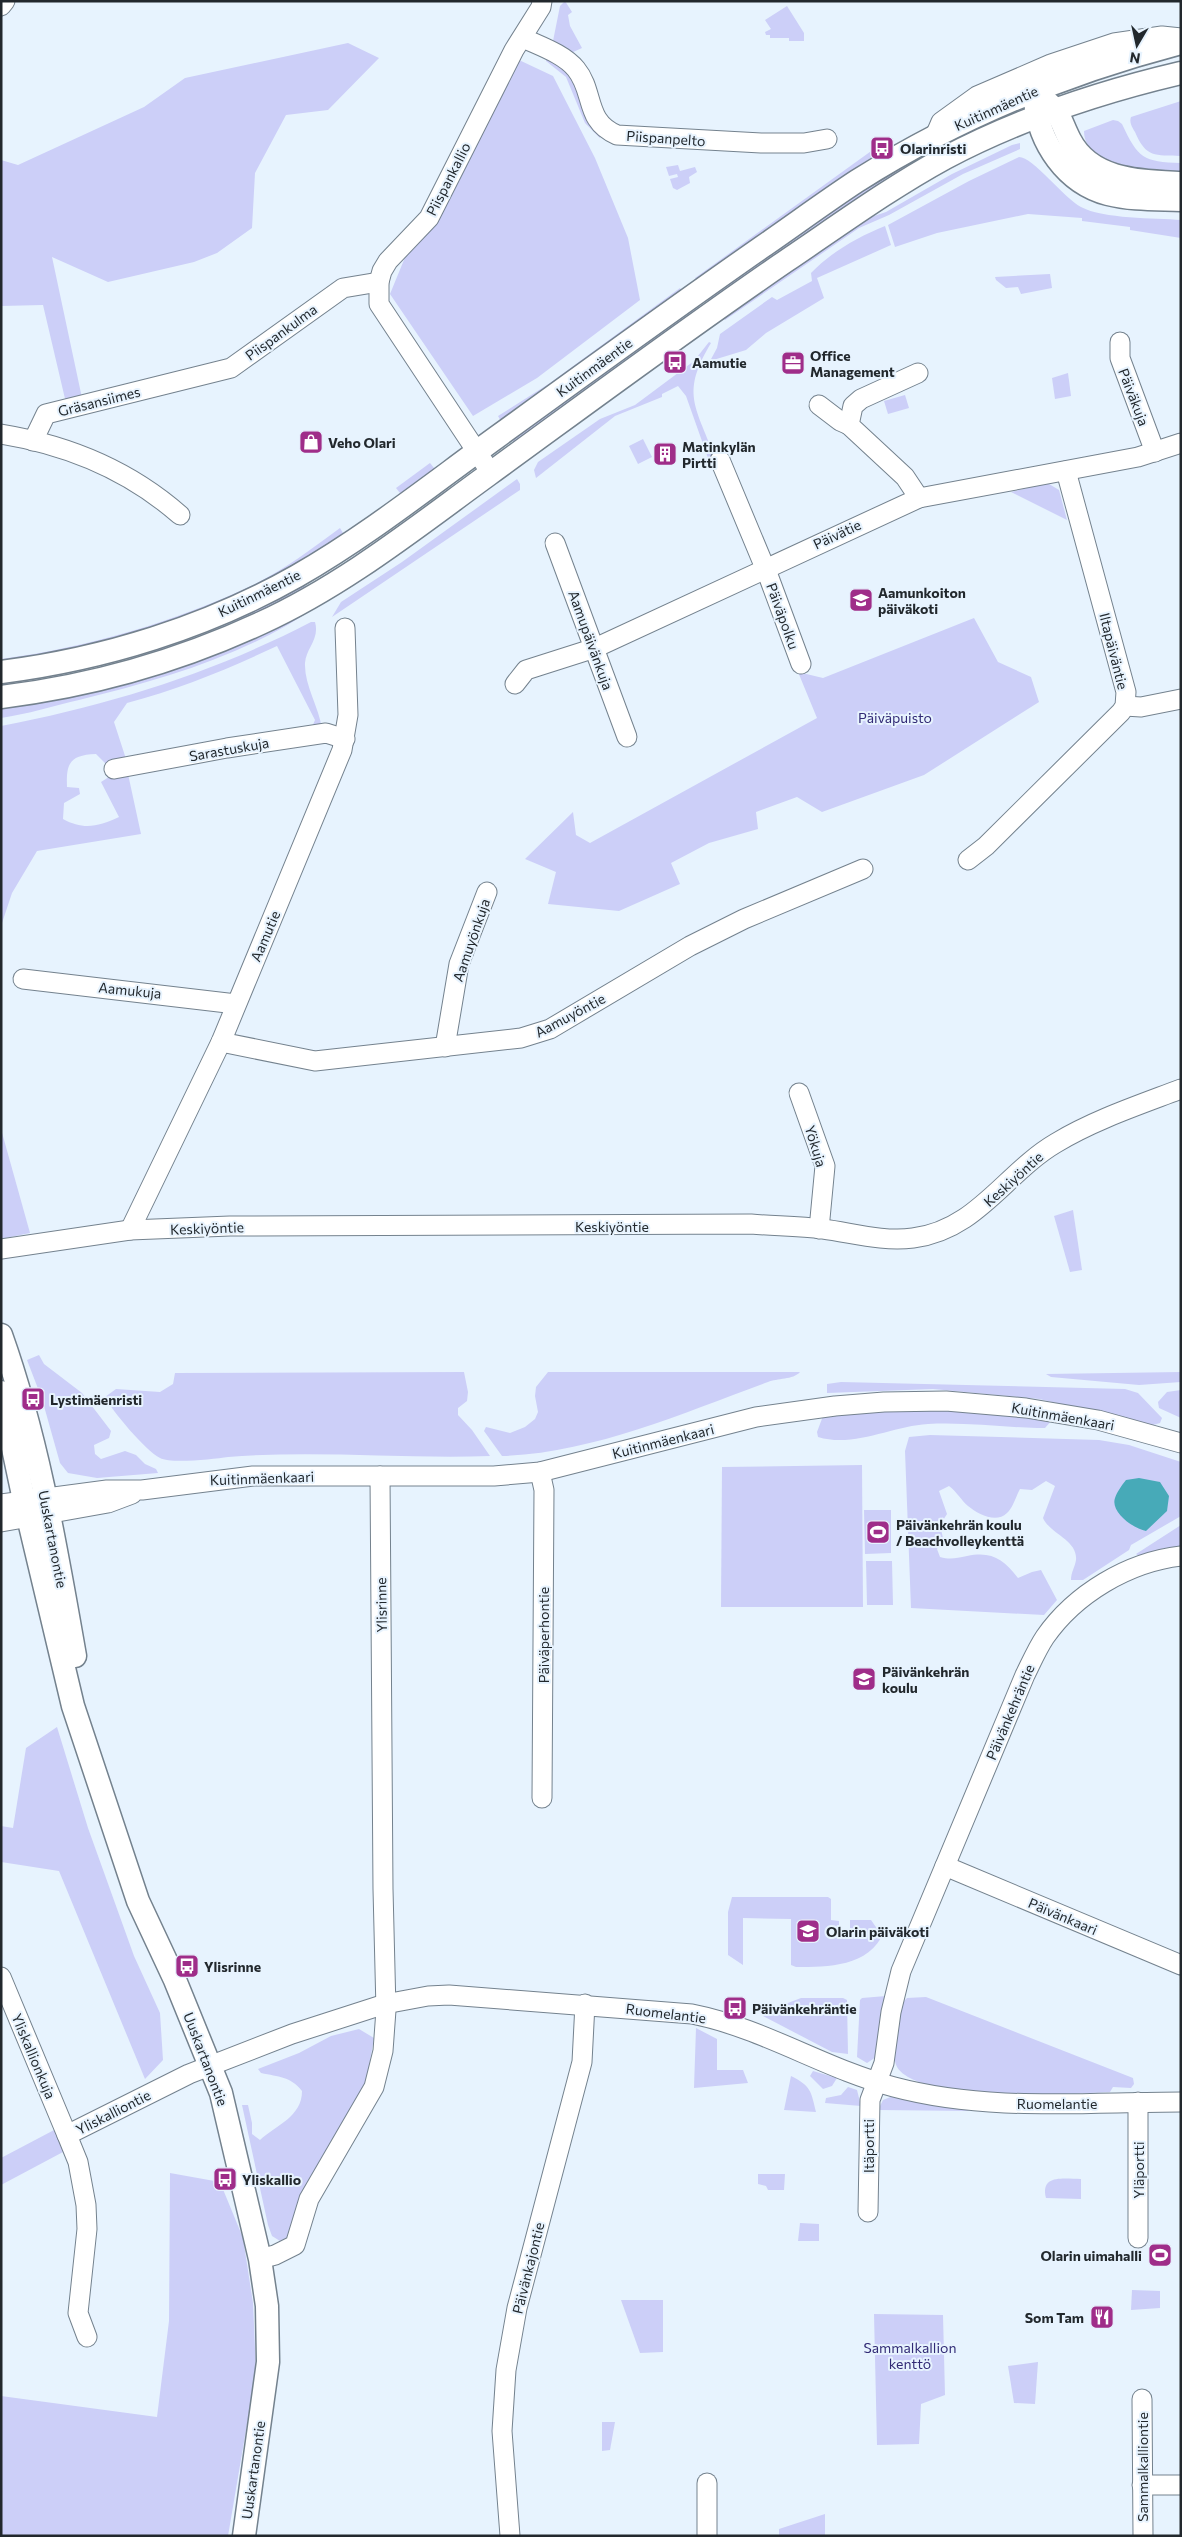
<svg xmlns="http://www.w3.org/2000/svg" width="1182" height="2537" font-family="Commissioner,sans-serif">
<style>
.green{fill:#cccff8}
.water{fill:#47aab8}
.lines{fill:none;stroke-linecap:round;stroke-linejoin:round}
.minor-casing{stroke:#74828e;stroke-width:21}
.major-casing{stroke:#74828e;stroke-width:25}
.minor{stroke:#fff;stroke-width:19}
.major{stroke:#fff;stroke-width:22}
.labels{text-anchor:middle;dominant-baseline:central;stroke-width:4;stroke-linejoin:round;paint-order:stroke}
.street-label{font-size:14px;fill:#22282d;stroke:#e7f3fe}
.poi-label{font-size:14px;font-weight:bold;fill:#22282d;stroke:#e7f3fe;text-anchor:start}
.park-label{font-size:14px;fill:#312a75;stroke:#e7f3fe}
</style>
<rect width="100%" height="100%" fill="#e7f3fe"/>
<g class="green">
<polygon points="565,1 572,12 568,15 570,26 582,48 571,53 552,46 560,6"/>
<polygon points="787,6 804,33 804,41 789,41 789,38 770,38 770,35 766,35 765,32 771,29 765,20"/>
<polygon points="348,43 379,58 328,110 286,115 255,173 252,228 217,253 194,262 108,282 52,257 82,398 66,403 43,305 1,306 1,160 18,165 144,107 185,78"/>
<polygon points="546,56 572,73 601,133 600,138 585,123 566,77 546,61"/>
<polygon points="519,60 553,76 595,158 628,238 640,300 537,378 473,416 390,294 406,255 445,207 462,168"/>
<path d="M 1181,101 L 1181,156 C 1155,155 1146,158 1135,132 C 1132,127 1129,122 1131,117 Z"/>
<polygon points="1008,112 1020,113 711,305 707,300 839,205 930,149"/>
<path d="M 1113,120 L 1118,121 L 1122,124 C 1138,158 1143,162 1181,163 L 1181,175 C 1155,173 1084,169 1084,131 Z"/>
<polygon points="1020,143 1020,149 963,174 889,215 859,228 725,320 722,316 865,219 886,212 952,174 1012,145"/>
<polygon points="874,149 877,154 855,174 699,283 695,278"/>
<path d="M 1019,157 C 1033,157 1064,198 1081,207 C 1103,219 1155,218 1181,220 L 1181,238 L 1130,230 L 1130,227 L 1082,221 L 1082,218 L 1028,214 L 937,233 L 895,247 L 888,225 L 969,181 Z"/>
<polygon points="678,165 680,171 695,167 697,172 689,177 690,183 677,190 673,188 670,179 678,177 677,174 669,176 666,167"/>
<path d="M 885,226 L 891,245 L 817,278 L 824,298 L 766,333 L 746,350 L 710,361 L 717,348 L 720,334 L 772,297 L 777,300 L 812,281 L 811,273 C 831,252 858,237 885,226 Z"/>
<polygon points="1050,274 1052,288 1021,294 1018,287 1006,288 996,280 995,277"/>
<polygon points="680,288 684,294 503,425 498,416 550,383"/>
<polygon points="697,306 701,312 514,443 512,440"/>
<path d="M 709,342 L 711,343 C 681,393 695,405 714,455 L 708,458 L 686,396 L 678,386 L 662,394 L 662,397 L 615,416 L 536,478 L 534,470 L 538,462 L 600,419 L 635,405 L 694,361 Z"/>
<polygon points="1068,373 1071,396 1055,399 1052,378"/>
<polygon points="905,395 909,408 888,414 884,401"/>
<polygon points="643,439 652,457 638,464 629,446"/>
<polygon points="430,463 438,473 400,493 396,488"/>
<polygon points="517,479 520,484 520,490 332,617 341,602 402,562"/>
<polygon points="1043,484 1049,484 1059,490 1067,520 1011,492"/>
<path d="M 340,528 L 343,533 L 319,554 L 267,584 L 142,635 L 1,665 L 1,659 C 89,647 175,622 255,584 C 285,569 313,548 340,528 Z"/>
<polygon points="303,583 307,588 242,624 117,665 144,651"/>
<path d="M 315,605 L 316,607 C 247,655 161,680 79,700 C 53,706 28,714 1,718 L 1,708 Z"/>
<polygon points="974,618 998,662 1031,677 1039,702 924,775 822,812 797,797 756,812 758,829 709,843 671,863 680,884 619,911 548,904 556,872 525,859 573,812 576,835 590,843 817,718 798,672 823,678"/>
<path d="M 311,622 L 315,622 C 320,639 306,648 305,663 C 304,685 319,707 322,729 L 312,727 L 315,720 L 277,646 C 228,669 180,689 127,703 L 114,722 L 127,762 L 108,766 L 96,754 C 70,755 66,763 67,787 L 79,788 L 80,794 L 64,803 L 63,819 C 83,830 98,827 119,817 L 101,782 L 112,775 L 128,774 L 141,834 L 37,851 L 12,893 L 1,926 L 1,726 C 109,705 213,673 311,622 Z"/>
<polygon points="1,1129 30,1233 1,1239"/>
<polygon points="1073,1210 1082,1270 1070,1272 1054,1216"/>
<polygon points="39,1355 44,1364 82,1393 111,1431 109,1438 94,1445 95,1454 101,1459 125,1451 136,1455 145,1464 156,1469 158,1473 97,1478 68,1473 60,1463 42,1399 27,1360"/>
<path d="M 464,1372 L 468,1392 L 467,1401 L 458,1408 L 458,1415 L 472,1430 L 490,1456 C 403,1459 315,1450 228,1457 C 214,1459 171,1464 160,1458 C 146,1451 112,1411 105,1397 L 116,1389 L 160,1392 L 173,1384 L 175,1373 Z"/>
<path d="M 548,1372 L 800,1372 C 793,1380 777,1378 768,1382 C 683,1413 593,1453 502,1456 L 484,1431 L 486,1427 L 510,1433 L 525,1427 L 535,1419 L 538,1412 L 535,1396 L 536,1387 Z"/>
<polygon points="1181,1372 1181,1382 1139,1385 1051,1377 1046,1374"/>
<polygon points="841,1382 1125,1389 1138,1393 1162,1418 1160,1423 1153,1425 1039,1399 933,1389 827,1393 827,1384"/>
<polygon points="1181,1390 1181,1418 1159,1408 1158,1402 1167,1392"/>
<path d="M 915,1410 L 998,1412 L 1052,1420 L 1045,1428 L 1037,1428 C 1001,1427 964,1422 928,1424 C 892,1426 854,1448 818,1437 L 817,1432 L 823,1416 Z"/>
<path d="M 930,1435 L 1099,1440 L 1129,1445 L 1181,1462 L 1181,1516 L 1131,1545 L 1129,1550 L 1083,1580 L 1071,1580 C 1071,1572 1075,1567 1076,1560 C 1078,1540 1050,1534 1043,1518 L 1055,1486 L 1046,1481 L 1032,1490 L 1020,1489 C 1016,1496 1013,1508 1007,1513 C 996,1524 978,1514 968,1506 C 961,1500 957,1492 949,1486 L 939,1491 L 947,1514 L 940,1525 L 943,1538 L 937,1549 L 940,1557 C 951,1560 956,1558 967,1556 C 992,1551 1003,1559 1018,1578 L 1032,1572 L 1041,1570 L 1057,1600 L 1044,1615 L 911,1608 L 905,1451 L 909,1437 Z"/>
<polygon points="862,1465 863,1607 721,1607 722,1467"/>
<polygon points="864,1510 891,1510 891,1553 865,1554"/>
<polygon points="1181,1525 1181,1547 1164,1548 1142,1558 1136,1554"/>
<polygon points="866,1561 892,1561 893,1605 867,1605"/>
<polygon points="57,1727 88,1828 134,1956 160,2013 163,2060 145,2079 59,1871 1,1862 1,1826 13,1828 26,1748"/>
<path d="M 732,1897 L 828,1897 L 831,1899 L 831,1920 L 839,1921 L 839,1930 L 830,1930 L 830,1936 L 850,1936 L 850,1920 L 871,1920 L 878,1930 L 884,1932 C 869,1967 828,1967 796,1967 L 791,1965 L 791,1919 L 743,1918 L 743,1965 L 728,1955 L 728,1912 Z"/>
<polygon points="886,1996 876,2057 867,2063 857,2057 860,2000 862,1998"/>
<path d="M 926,1997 L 1133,2078 L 1134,2084 L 1131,2088 L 1113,2087 L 1110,2092 C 1076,2094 901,2104 895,2061 C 893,2048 901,2017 902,2003 L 907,1998 Z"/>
<polygon points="801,1998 843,1998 847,2000 848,2054 832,2052 763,2016 767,2011"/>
<polygon points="696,2028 717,2039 717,2070 743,2070 748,2083 694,2088"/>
<path d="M 359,2029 L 374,2038 L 366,2083 L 298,2206 L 288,2237 L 280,2241 L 272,2236 L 268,2225 L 242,2105 L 248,2105 L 252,2123 L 252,2134 L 260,2140 C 276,2125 302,2117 302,2091 C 290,2076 279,2077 261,2073 L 258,2069 L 299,2053 L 331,2036 Z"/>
<polygon points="813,2071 837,2078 832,2086 823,2089 810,2076"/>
<path d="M 791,2076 C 811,2086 811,2091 816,2112 L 784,2110 Z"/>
<polygon points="848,2087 857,2090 861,2106 825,2103 826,2098 841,2095"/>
<polygon points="893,2096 967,2109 969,2111 878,2110 883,2100"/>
<polygon points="56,2129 70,2164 63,2152 1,2185 1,2158"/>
<polygon points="170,2173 220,2182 243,2238 253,2303 256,2371 228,2536 1,2536 1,2396 157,2417 169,2321"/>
<polygon points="758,2174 785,2174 784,2190 768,2190 766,2186 758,2184"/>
<path d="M 1081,2179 L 1081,2199 L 1046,2198 C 1040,2174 1064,2179 1081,2179 Z"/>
<polygon points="800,2223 819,2224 819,2241 798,2241"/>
<polygon points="1132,2290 1160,2291 1160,2308 1131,2310"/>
<polygon points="621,2300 663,2300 663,2352 640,2353"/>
<polygon points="874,2314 943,2315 945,2395 921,2404 919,2444 877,2445"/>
<polygon points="1038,2362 1035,2404 1014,2403 1008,2366"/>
<polygon points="602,2422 615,2422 610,2450 602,2451"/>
<polygon points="825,2514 825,2536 779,2536 779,2529"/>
</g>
<path class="water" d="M 1139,1478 L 1160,1482 L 1169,1496 L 1167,1511 L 1146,1531 C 1134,1529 1110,1512 1115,1498 C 1117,1492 1122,1485 1126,1480 Z"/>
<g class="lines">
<g class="minor-casing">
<g id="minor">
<polyline points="1,6 5,1"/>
<path d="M 523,38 C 540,46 564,54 576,69 C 595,92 584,121 617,135 L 761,143 L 804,143 L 827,139"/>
<polyline points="935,136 941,122 977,96 1051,64 1114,43 1162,36 1181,38"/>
<polyline points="1120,342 1120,358 1155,452"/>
<polyline points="918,373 861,399 853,406 849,425 905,477 919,498"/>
<polyline points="819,405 840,421 849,425"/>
<path d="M 1,434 C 68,445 129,470 180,515"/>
<polyline points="33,441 46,414 231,368 343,288 379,282"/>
<polyline points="720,460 768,575 801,664"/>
<polyline points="491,473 379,304 379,282 382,271 388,261 429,218 514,50 541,7 542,1"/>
<polyline points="555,543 627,737"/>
<polyline points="515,684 526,670 595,648 919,498 1138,457 1181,443"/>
<polyline points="1125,706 1141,707 1181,699"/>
<polyline points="114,769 227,748 326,733 345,739"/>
<polyline points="968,860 986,846 1121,712 1125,706 1126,692 1066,471"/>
<polyline points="23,979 236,1004"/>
<polyline points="221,1042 315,1061 521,1038 550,1029 690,946 744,919 863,869"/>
<polyline points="445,1047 459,964 487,892"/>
<polyline points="799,1093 825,1166 819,1229"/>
<polyline points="130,1230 221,1042 342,750 348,715 345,628"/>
<path d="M 1,1249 L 130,1230 L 230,1226 L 751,1224 C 775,1226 799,1226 823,1229 C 853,1233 883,1242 913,1238 C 977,1230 1005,1173 1056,1143 C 1094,1120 1139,1105 1181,1089"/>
<polyline points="540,1472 544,1490 542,1798"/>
<polyline points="1,1504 107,1490 142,1490 253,1476 494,1476 540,1472 756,1417 835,1406 884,1402 946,1401 1026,1408 1098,1420 1181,1443"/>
<polyline points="1,1522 108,1503 132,1494"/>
<polyline points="945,1866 1181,1965"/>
<polyline points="1,1977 67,2135"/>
<path d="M 868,2212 L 870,2100 L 884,2063 L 891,2012 L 901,1971 L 1025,1675 C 1031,1663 1037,1649 1045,1637 C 1075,1594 1128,1562 1181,1556"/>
<polyline points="1138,2238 1138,2102"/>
<polyline points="260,2259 275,2255 295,2245 309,2199 374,2087 383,2051 386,2010 383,1889 380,1476"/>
<path d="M 87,2337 L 78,2313 L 87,2229 L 86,2205 L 78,2162 L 67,2135 L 189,2074 L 292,2034 L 385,2004 L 428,1996 L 449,1995 L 692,2014 C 763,2028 825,2069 894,2087 C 988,2112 1085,2102 1181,2102"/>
<polyline points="1142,2399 1143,2536"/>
<polyline points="1142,2485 1181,2485"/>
<polyline points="510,2536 502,2431 506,2370 517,2308 582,2062 585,2004"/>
<polyline points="707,2536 707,2483"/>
</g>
</g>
<g class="major-casing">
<g id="major">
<path d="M 1035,101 C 1039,143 1066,183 1108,194 C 1132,200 1157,199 1181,200"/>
<path d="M 1046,101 C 1061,113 1061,123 1070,140 C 1091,181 1141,181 1181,183"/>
<path d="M 1,672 C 104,659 207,627 297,576 C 367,536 432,484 497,437 C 585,373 673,309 762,247 C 794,225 825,202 857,181 C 957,118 1066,73 1181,43"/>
<path d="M 1,697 C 91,686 179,661 261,623 C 344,585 415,528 488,475 C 587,403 685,330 786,261 C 838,226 890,188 945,158 C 1019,119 1100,92 1181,73"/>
<path d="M 1,1335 C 38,1439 56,1548 75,1656"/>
<polyline points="1,1392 24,1500 73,1706 138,1901 175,1980 221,2093 260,2259 267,2306 268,2362 244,2536"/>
</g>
</g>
<use href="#minor" class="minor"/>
<use href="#major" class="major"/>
</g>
<defs>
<g id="bus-square" transform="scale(1.25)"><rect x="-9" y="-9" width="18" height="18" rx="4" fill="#9f2d89" stroke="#e7f3fe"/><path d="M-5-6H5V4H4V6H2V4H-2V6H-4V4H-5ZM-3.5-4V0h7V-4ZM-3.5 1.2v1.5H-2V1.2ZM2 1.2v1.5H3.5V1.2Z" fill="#fff"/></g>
<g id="office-square" transform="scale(1.25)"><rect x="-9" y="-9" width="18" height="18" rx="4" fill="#9f2d89" stroke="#e7f3fe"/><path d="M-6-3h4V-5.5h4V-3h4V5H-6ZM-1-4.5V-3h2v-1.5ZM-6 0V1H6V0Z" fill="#fff"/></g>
<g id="shop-square" transform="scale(1.25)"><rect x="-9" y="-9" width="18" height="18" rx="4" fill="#9f2d89" stroke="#e7f3fe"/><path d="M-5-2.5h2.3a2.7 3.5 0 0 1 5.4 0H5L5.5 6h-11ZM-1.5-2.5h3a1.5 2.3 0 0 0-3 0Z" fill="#fff"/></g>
<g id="building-square" transform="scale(1.25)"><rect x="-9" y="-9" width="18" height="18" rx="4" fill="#9f2d89" stroke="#e7f3fe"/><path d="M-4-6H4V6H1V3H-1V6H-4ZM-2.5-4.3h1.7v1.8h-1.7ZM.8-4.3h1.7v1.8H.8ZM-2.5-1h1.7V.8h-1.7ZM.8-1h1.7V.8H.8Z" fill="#fff"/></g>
<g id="school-square" transform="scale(1.25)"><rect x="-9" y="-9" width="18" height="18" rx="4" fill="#9f2d89" stroke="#e7f3fe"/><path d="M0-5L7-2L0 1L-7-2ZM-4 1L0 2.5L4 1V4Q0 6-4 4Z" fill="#fff"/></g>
<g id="stadium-square" transform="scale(1.25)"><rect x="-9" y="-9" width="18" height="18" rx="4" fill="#9f2d89" stroke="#e7f3fe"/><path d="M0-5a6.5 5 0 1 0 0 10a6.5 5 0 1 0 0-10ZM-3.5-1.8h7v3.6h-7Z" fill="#fff"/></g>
<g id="restaurant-square" transform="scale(1.25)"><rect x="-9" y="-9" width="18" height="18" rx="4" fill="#9f2d89" stroke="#e7f3fe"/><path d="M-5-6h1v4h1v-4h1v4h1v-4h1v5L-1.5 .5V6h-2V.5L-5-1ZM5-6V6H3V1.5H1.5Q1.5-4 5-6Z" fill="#fff"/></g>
</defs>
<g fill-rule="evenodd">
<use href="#bus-square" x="882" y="148"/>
<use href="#bus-square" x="675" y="362"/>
<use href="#office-square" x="793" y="363"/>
<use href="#shop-square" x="311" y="442"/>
<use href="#building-square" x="665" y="454"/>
<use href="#school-square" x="861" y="600"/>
<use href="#bus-square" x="33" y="1399"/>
<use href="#stadium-square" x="878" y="1532"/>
<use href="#school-square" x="864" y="1679"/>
<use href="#school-square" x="808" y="1931"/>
<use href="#bus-square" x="187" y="1966"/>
<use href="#bus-square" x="735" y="2008"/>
<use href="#bus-square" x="225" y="2179"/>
<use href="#stadium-square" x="1160" y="2255"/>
<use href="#restaurant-square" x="1102" y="2317"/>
</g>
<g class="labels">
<g class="street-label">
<text transform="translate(996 108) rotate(-24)">Kuitinmäentie</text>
<text transform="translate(666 138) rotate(4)">Piispanpelto</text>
<text transform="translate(448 179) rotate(-63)">Piispankallio</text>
<text transform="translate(281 332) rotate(-36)">Piispankulma</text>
<text transform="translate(594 367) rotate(-36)">Kuitinmäentie</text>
<text transform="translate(1134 397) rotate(69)">Päiväkuja</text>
<text transform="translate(99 401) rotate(-14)">Gräsansiimes</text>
<text transform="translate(837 534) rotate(-25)">Päivätie</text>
<text transform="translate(259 593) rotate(-26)">Kuitinmäentie</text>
<text transform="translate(783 616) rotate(70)">Päiväpolku</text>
<text transform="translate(591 640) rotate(70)">Aamupäivänkuja</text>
<text transform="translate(1114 651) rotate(76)">Iltapäiväntie</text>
<text transform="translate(229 749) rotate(-10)">Sarastuskuja</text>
<text transform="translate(265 936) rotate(-67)">Aamutie</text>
<text transform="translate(471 940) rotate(-71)">Aamuyönkuja</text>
<text transform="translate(130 990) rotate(6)">Aamukuja</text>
<text transform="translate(570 1015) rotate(-28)">Aamuyöntie</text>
<text transform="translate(816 1146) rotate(73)">Yökuja</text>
<text transform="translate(1013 1179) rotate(-42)">Keskiyöntie</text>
<text x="612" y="1226">Keskiyöntie</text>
<text transform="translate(207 1228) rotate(-2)">Keskiyöntie</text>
<text transform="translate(1063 1416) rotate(10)">Kuitinmäenkaari</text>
<text transform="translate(663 1441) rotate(-14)">Kuitinmäenkaari</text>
<text transform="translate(262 1478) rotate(-2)">Kuitinmäenkaari</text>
<text transform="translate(53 1539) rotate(79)">Uuskartanontie</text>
<text transform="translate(381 1605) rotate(-91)">Ylisrinne</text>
<text transform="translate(543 1635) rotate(-90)">Päiväperhontie</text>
<text transform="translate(1010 1712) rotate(-67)">Päivänkehräntie</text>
<text transform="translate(1063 1916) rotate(23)">Päivänkaari</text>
<text transform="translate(666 2013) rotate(7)">Ruomelantie</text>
<text transform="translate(34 2056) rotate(67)">Yliskallionkuja</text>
<text transform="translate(206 2059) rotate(69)">Uuskartanontie</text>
<text x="1057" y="2103">Ruomelantie</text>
<text transform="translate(113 2112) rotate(-27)">Yliskalliontie</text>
<text transform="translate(868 2146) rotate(-90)">Itäportti</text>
<text transform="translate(1138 2170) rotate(-90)">Yläportti</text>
<text transform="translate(528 2268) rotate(-76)">Päivänkajontie</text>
<text transform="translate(1142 2467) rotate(-90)">Sammalkalliontie</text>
<text transform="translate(253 2470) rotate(-82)">Uuskartanontie</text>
</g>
<g class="poi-label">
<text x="900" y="148">Olarinristi</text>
<text x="810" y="355">Office<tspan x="810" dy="16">Management</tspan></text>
<text x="692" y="362">Aamutie</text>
<text x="328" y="442">Veho Olari</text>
<text x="682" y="446">Matinkylän<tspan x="682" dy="16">Pirtti</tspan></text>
<text x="878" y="592">Aamunkoiton<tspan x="878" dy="16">päiväkoti</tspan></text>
<text x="50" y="1399">Lystimäenristi</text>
<text x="896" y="1524">Päivänkehrän koulu<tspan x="896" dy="16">/ Beachvolleykenttä</tspan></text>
<text x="882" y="1671">Päivänkehrän<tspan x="882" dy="16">koulu</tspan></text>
<text x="826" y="1931">Olarin päiväkoti</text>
<text x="204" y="1966">Ylisrinne</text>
<text x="752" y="2008">Päivänkehräntie</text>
<text x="242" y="2179">Yliskallio</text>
<text x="1142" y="2255" text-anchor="end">Olarin uimahalli</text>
<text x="1084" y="2317" text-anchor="end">Som Tam</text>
</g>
<g class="park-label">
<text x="895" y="717">Päiväpuisto</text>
<text x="910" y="2347">Sammalkallion<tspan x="910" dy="16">kenttö</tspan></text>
</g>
</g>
<rect width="1182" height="2537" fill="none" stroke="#22282d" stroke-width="5"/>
<g transform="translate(1137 45) rotate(189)" stroke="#e7f3fe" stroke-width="4" paint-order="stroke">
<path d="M0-4L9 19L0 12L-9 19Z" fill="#22282d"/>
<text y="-8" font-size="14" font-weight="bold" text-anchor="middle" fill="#22282d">N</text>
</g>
</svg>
